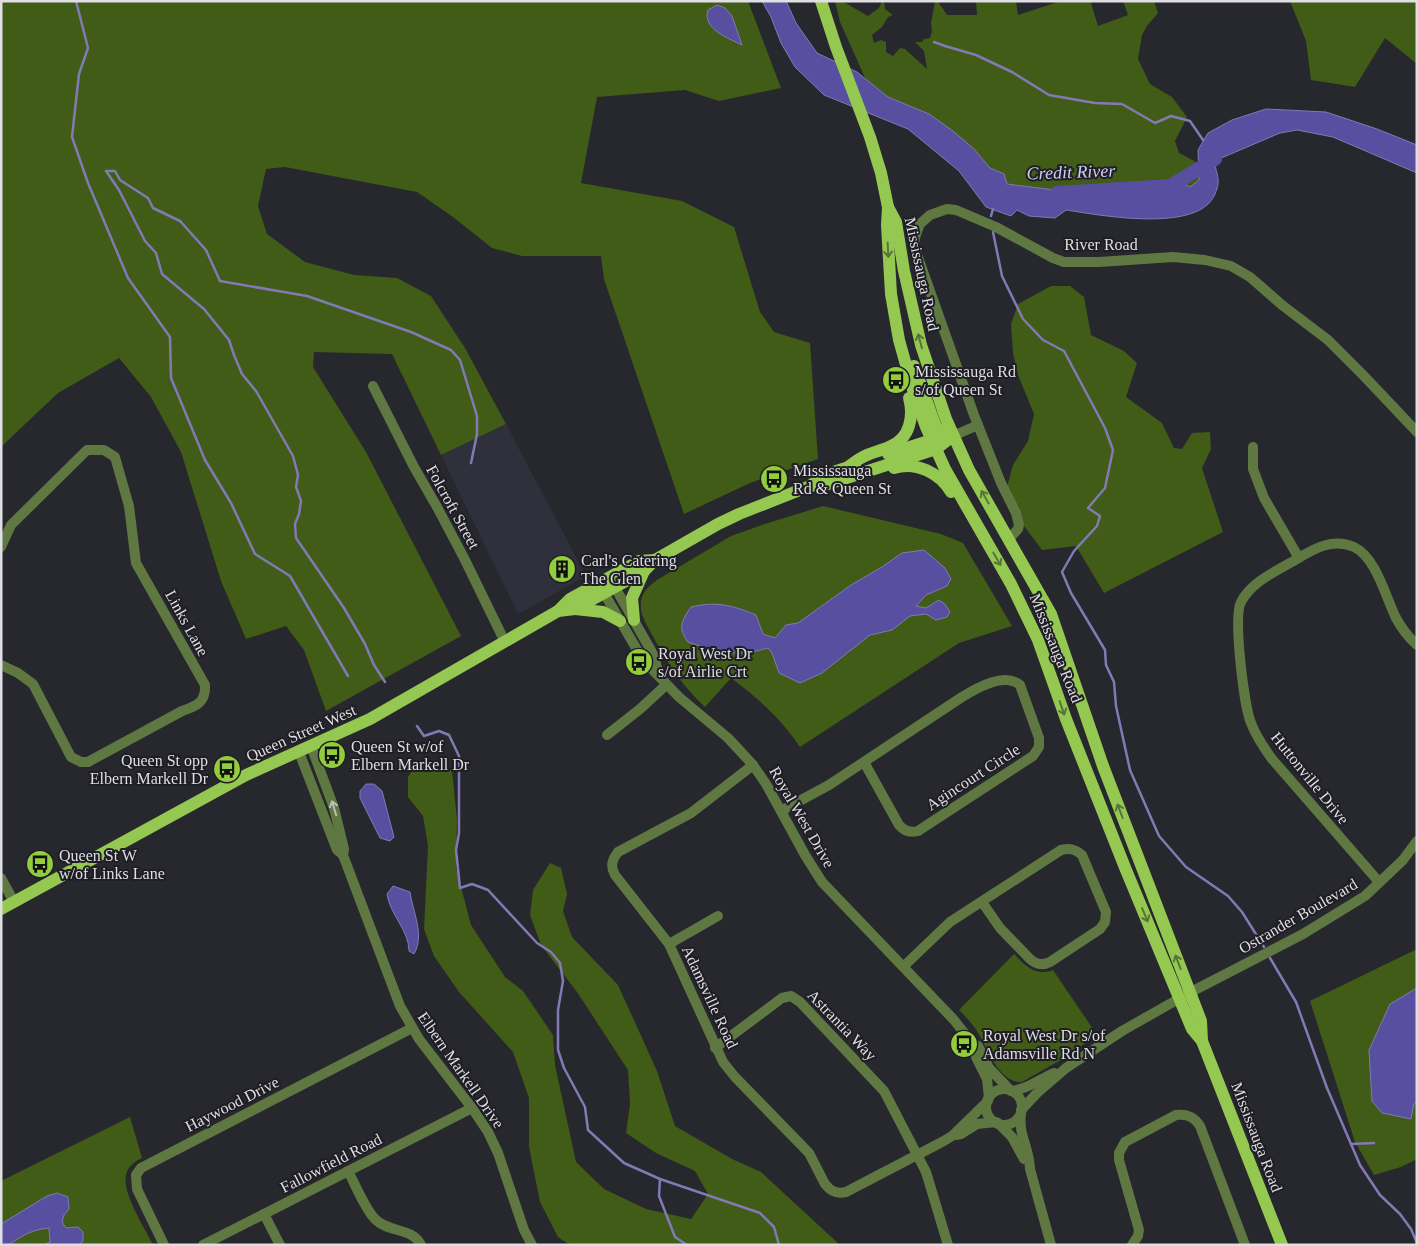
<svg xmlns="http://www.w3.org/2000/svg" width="1418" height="1246" font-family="'Times New Roman',serif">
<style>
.built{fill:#302f3c}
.green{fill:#405c16}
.water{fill:#594fa0;stroke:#817ab4}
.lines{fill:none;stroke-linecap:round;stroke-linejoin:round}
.stream{stroke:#817ab4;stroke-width:2.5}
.river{stroke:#594fa0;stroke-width:14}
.minor{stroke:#5f7842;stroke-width:10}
.major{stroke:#95c850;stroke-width:12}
.oneway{stroke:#5a733a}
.oneway2{stroke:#b9c0b3}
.labels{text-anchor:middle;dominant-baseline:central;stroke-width:4;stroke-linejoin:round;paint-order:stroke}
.street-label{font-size:16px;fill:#dfdfe4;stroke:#1e1e24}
.poi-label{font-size:16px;fill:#dfdfe4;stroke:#1e1e24;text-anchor:start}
.water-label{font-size:18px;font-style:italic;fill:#ceccfa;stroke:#1e1e24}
</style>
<rect width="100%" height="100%" fill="#27272e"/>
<polygon class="built" points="506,424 586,576 518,614 441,455"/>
<g class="green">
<polygon points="1,1 748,1 781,88 719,101 685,90 597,97 581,183 682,201 734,227 760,312 774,332 810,343 818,459 750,483 684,514 604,279 601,256 522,256 492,248 453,217 417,192 285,167 266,169 258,206 267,234 305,262 354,275 397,278 431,296 465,348 506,424 441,455 392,354 314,352 313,367 366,452 461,636 326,711 304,650 286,626 246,639 221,581 181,452 151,397 119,358 58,393 1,447"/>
<polygon points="835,1 842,1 868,16 879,8 882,1 884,1 885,9 893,15 888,17 882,27 872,35 874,43 881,40 886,42 886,52 893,56 900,48 905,49 927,69 924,51 915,42 922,42 924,39 930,38 932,31 931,23 935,1 939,3 947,15 977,15 976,1 1016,1 1018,15 1061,1 1092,1 1091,3 1098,26 1128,15 1123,1 1154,1 1158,13 1147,26 1142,35 1138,59 1150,84 1172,97 1187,117 1175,141 1179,153 1200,164 1199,181 1190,187 1184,184 1162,188 1121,185 1095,195 1006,184 1004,174 990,168 974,149 929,114 888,97 866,80 840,22"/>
<polygon points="1290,1 1417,1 1417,64 1385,38 1355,87 1311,80 1306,41"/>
<polygon points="1051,286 1070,286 1084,297 1091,335 1124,351 1137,363 1126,397 1162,423 1174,448 1182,449 1192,433 1210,432 1211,449 1202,468 1223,532 1104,593 1076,546 1042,550 1024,526 1007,487 1013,465 1028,441 1034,414 1018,375 1013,353 1011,324 1018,304"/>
<path d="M 823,506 L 941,534 L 963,543 L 1012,626 L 959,643 L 800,747 C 781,719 758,698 731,678 L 705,707 C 681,684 667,663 651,633 C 646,623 639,613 641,601 C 642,592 650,585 657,580 L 731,536 L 765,524 Z"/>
<polygon points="418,762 433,768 452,770 457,820 456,868 471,925 505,977 523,991 553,1035 555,1065 576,1162 604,1189 646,1209 691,1219 708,1194 695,1171 656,1153 626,1133 630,1104 628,1070 577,992 541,945 530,915 533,890 550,863 561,868 567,894 563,911 572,937 618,985 657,1071 675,1126 732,1159 761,1172 840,1245 570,1245 558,1237 540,1202 529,1147 529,1098 513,1052 459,992 434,956 424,929 428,846 423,816 408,797 408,777"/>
<polygon points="1417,949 1417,1159 1401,1167 1374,1175 1355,1142 1310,1001"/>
<path d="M 1014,954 C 1026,966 1035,977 1053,970 L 1097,1035 L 1059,1061 L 1022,1082 C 997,1083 987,1045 975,1028 C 970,1021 964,1015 959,1010 Z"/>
<path d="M 130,1117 L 142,1158 C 134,1162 128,1166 126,1175 C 122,1194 145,1228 153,1245 L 1,1245 L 1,1181 Z"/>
</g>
<g class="water">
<path d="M 762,1 L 786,1 L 796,23 L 817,53 L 857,72 L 888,97 L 929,114 L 953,131 L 974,149 L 990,168 L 1004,174 L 1007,184 L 1095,195 L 1121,185 L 1162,188 L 1184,184 L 1190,187 L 1199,180 L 1198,150 L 1208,133 L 1232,120 L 1266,109 L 1326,112 L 1377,129 L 1417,145 L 1417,173 L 1333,137 L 1297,130 L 1280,133 L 1219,159 L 1215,165 C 1216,170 1219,178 1218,184 C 1218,187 1216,191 1215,194 C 1199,234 1099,215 1066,210 L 1055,218 L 1029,216 L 1017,210 L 1011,216 L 986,207 L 959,171 L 908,129 L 824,95 L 795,67 L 781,43 L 771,17 Z"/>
<path d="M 717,5 L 725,8 L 732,16 L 742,45 C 728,38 702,29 708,10 Z"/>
<path d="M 924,550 L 945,568 L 951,579 L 947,586 L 926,595 L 916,606 L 926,608 L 939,600 L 945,604 L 950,612 L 947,617 L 936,620 L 926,614 L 910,616 L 892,630 L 870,635 L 822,673 L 800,683 L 779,673 L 772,653 L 768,648 L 748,653 L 720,653 L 688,642 C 677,628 682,620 691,607 C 716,601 732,605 756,615 L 763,634 L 775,638 L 786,625 L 798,623 L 851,585 L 882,567 L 902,553 Z"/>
<polygon points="366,784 374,784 382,791 394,837 390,841 380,838 360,798 360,791"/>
<path d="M 393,886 L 410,892 C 413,913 425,935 414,954 L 409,951 C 409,930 390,915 387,894 Z"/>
<polygon points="1417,988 1417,1102 1414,1104 1411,1119 1382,1113 1372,1101 1369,1050 1390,1004"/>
<path d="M 57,1193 L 68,1197 L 69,1209 L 64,1215 L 62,1222 L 66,1228 L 78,1227 L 83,1232 L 83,1241 L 79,1245 L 43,1245 L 50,1242 L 49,1228 C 39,1229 29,1232 21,1237 C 12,1242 12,1245 1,1245 L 1,1224 L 47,1196 Z"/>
</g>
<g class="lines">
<g class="stream">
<polyline points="76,1 88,48 79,74 72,137 88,183 128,278 170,337 171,378 205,460 231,503 255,554 290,576 348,676"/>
<polyline points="934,42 945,46 976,55 1012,72 1049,95 1095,103 1122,104 1155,123 1171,116 1190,121 1203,140"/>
<polyline points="106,171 119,190 145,241 156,253 162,274 204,309 229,340 234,355 242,374 256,391 293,456 298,475 296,487 301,501 299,514 295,524 296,538 344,608 365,644 374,665 385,682"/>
<polyline points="106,171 115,171 120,180 148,198 153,208 180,221 206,250 220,281 307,296 411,332 451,350 460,360 477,416 477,434 471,463"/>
<polyline points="991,216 993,209"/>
<polyline points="993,232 1002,276 1023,319 1043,340 1064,351 1105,428 1113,450 1105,488 1088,508 1100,516 1097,526 1074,551 1062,572 1071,593 1105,650 1106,665 1114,682 1116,706 1130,770 1159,836 1186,867 1228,896 1242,912 1264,947"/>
<polyline points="417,726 424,736 439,731 449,735 459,756 459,833 456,850 460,888 472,884 488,890 537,943 551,952 560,963 563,981 558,1010 558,1050 564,1068 585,1107 588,1130 624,1163 660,1179 760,1213 774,1227 779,1245"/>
<polyline points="1270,958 1296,1002 1327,1088 1360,1165 1380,1195 1400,1214 1411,1229 1417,1243"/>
<polyline points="1351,1144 1374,1143"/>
<polyline points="660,1179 659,1196 675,1237 687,1245"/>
</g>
<polyline class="river" points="1057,193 1170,186 1215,159"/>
<g class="minor">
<polyline points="373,386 414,467 437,507 464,558 505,642"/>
<polyline points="953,436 978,425"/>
<polyline points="1253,447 1253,469 1264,498 1299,558"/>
<polyline points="1009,539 1018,529 1019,525 1016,513 1001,483 974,415 914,246 915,237 920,224 930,215 947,209 956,210 996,227 1053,258 1064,262 1099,262 1173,257 1205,260 1231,266 1250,277 1282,305 1328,340 1364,376 1417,432"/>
<path d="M 1,547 L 11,525 L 87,450 L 104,450 L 115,457 L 129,506 L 136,563 L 205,685 C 206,702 197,706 182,711 L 88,762 L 81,762 L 71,757 L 33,684 L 18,673 L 1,665"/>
<polyline points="612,582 653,654 659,674"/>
<polyline points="601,588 643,660 679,697 728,738 753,765 766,784 805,855 822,882 954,1020 973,1044 978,1046 989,1068 1010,1090"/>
<polyline points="607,735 640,709 666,685"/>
<polyline points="311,746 334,808 344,849 343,855"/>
<polyline points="299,752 337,850 343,855 400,1006 419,1039 472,1108 488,1132 498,1153 524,1230 532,1245"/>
<path d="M 753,765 L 691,813 L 618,852 C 612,860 610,866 615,875 L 669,944 L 723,1062 L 735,1077 L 809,1153 L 825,1184 C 831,1192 837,1194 846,1192 L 942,1142 L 952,1136 L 988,1101"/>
<path d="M 781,811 L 829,785 L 962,697 C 977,688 1004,672 1020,685 L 1039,738 L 1039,747 L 1033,756 L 918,831 C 910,833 904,831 899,825 L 864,762"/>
<polyline points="1,878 14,902"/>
<path d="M 1379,882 L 1272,759 C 1264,748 1256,736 1251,723 C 1244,706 1233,617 1241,602 C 1252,581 1277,571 1297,559 C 1315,548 1333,538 1354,547 C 1376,557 1386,598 1396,618 C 1402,629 1408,637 1417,645"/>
<polyline points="669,944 718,916"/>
<path d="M 904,966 L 950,922 L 1061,850 C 1070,848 1075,849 1082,855 L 1106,912 L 1105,922 L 1100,929 L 1050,962 C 1042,966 1035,964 1029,958 L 1000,928 L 982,902"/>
<polyline points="715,1048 782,998 791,996 800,1002 884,1091 926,1172 948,1245"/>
<polyline points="976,1057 987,1079 989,1098"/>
<circle cx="1004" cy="1107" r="18"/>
<path d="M 1011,1091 C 1028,1089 1038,1080 1054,1073"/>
<polyline points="1021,1110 1037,1093 1066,1068 1122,1031 1189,993 1303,934 1365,896 1403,860 1417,841"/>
<path d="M 1021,1113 C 1018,1136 1029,1146 1030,1169 L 1051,1245"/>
<polyline points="998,1123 1012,1137 1024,1159"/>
<polyline points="956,1135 961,1134 977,1124 996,1122"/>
<path d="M 348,1171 C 355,1184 365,1209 375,1219 C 388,1233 412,1227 421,1245"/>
<polyline points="264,1214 280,1245"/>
<polyline points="164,1245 137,1189 136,1175 141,1168 412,1028"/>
<polyline points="203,1245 472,1108"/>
<path d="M 1132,1245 L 1138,1236 L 1139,1230 L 1119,1160 L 1119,1153 L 1125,1142 L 1176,1115 C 1188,1114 1194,1117 1200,1126 L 1245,1245"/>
</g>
<g class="major">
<polyline points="821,1 836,47 870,137 881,173 888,207 887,225 891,294 899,340 915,397 926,427 945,469 1011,584 1038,640 1066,719 1126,870 1192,1029 1202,1041"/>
<polyline points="888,207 896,222 904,271 921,345 946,419 969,470 1051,614 1103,766 1201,1021 1202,1041 1282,1245"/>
<polyline points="914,366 936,427 940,431 953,436"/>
<polyline points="888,454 938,438"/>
<path d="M 848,467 C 852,464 857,460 861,458 C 870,452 882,451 891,446 C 910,438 914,416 909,398"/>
<path d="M 894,468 C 916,461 940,473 951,492"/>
<polyline points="810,486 824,475 855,465"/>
<polyline points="575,609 603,612 620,621"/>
<polyline points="558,611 575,609 644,571 655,560 718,524 739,514 810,486 828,484 936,449 953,436"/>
<polyline points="634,620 632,598 644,571"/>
<polyline points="1,909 246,775 370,719 558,611 570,599 639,561 655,560"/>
</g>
</g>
<defs><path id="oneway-shaft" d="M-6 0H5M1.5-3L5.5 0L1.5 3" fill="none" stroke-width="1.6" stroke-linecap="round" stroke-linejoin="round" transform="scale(1.25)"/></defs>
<g class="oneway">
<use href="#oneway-shaft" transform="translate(888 250) rotate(87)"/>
<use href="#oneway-shaft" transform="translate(920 341) rotate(-105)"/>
<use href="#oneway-shaft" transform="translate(985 497) rotate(-120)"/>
<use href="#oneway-shaft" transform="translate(997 559) rotate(60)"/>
<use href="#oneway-shaft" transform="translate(1062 708) rotate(71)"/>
<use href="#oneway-shaft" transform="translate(1120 811) rotate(-111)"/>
<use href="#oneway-shaft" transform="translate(1145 915) rotate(67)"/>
<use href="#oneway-shaft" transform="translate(1178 962) rotate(-111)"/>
</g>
<use class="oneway2" href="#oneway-shaft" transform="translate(334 808) rotate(-107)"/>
<defs>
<g id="bus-disc" transform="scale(1.4375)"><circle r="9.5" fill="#93cc3d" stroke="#1e1e24"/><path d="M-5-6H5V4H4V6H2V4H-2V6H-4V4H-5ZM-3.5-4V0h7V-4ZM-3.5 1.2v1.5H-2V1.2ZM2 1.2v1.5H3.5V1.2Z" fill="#111"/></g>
<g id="building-disc" transform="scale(1.4375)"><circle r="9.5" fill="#93cc3d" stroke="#1e1e24"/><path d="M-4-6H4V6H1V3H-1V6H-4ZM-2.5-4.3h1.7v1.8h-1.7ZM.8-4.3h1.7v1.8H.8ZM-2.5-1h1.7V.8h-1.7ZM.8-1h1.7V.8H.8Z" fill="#111"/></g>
</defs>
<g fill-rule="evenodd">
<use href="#bus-disc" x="896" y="380"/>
<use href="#bus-disc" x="774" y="479"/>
<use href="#building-disc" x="562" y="569"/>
<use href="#bus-disc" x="639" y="662"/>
<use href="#bus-disc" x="332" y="755"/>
<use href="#bus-disc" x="227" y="769"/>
<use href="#bus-disc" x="40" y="864"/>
<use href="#bus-disc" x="964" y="1044"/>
</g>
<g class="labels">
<g class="street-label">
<text x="1101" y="244">River Road</text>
<text transform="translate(922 274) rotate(78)">Mississauga Road</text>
<text transform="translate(453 507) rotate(61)">Folcroft Street</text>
<text transform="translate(187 623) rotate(61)">Links Lane</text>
<text transform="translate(1056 648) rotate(68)">Mississauga Road</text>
<text transform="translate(301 733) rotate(-24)">Queen Street West</text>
<text transform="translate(973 777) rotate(-33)">Agincourt Circle</text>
<text transform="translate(1310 778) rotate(51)">Huttonville Drive</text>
<text transform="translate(802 817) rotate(60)">Royal West Drive</text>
<text transform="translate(1298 916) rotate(-30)">Ostrander Boulevard</text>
<text transform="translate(710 997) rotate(65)">Adamsville Road</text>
<text transform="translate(842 1025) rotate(46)">Astrantia Way</text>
<text transform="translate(461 1070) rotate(55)">Elbern Markell Drive</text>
<text transform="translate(232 1104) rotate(-27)">Haywood Drive</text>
<text transform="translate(1257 1137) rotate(69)">Mississauga Road</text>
<text transform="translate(331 1163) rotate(-27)">Fallowfield Road</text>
</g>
<g class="poi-label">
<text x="915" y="371">Mississauga Rd<tspan x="915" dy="18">s/of Queen St</tspan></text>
<text x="793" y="470">Mississauga<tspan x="793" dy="18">Rd &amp; Queen St</tspan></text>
<text x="581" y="560">Carl's Catering<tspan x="581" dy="18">The Glen</tspan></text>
<text x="658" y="653">Royal West Dr<tspan x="658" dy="18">s/of Airlie Crt</tspan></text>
<text x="351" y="746">Queen St w/of<tspan x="351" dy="18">Elbern Markell Dr</tspan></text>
<text x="208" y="760" text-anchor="end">Queen St opp<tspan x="208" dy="18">Elbern Markell Dr</tspan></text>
<text x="59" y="855">Queen St W<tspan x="59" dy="18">w/of Links Lane</tspan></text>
<text x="983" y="1035">Royal West Dr s/of<tspan x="983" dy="18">Adamsville Rd N</tspan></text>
</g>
<g class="water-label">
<text transform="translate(1071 172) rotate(-2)">Credit River</text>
</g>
</g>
<rect width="1418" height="1246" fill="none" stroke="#dfdfe4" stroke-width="5"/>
</svg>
